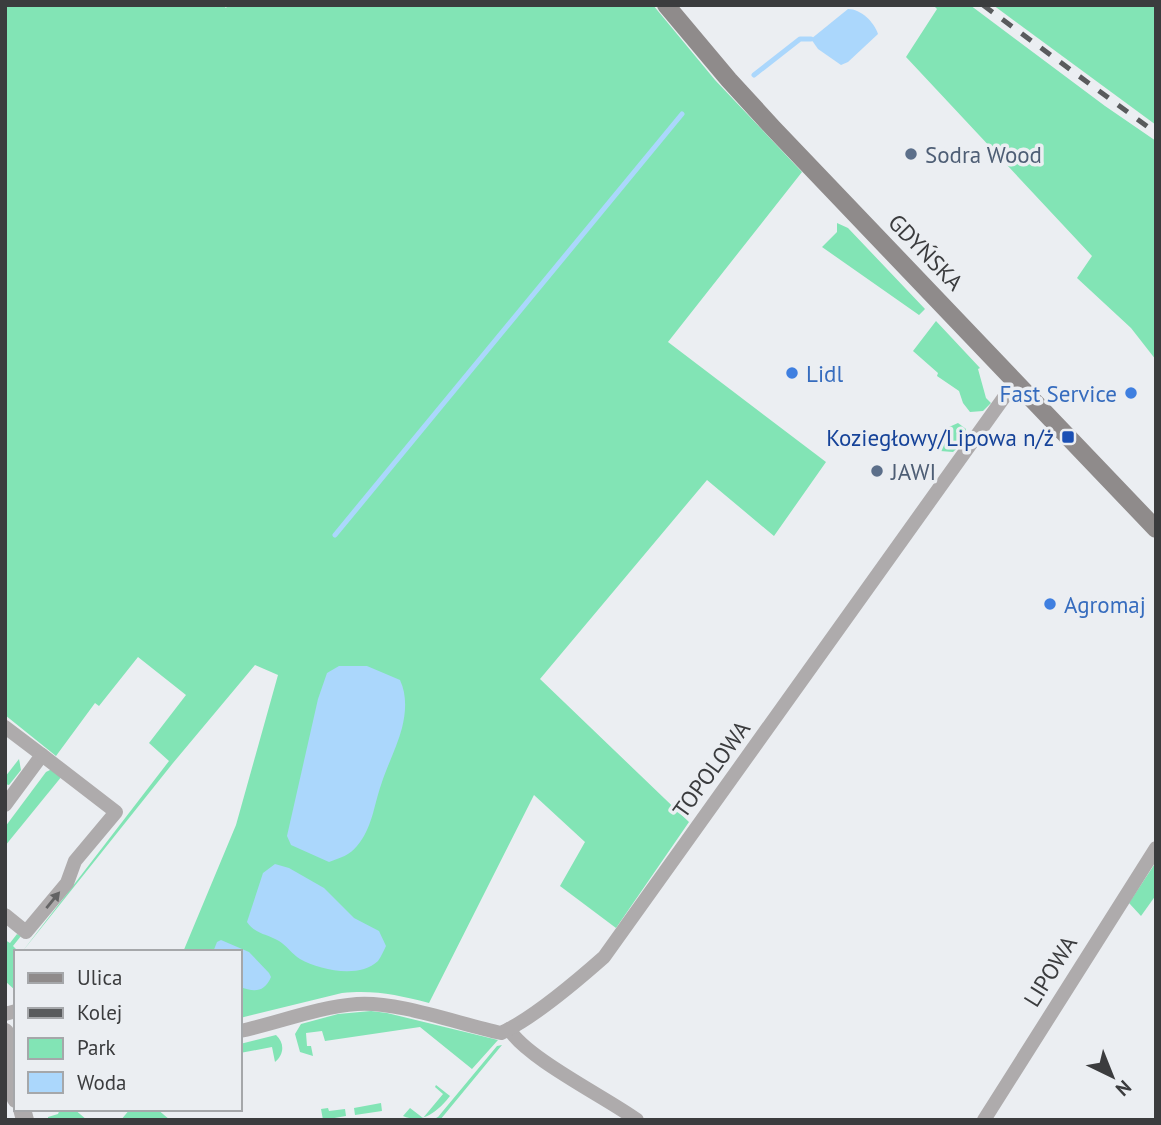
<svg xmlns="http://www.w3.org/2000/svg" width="1161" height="1125" font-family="'PT Sans',sans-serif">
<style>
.green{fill:#82e4b5}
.water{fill:#abd7fc}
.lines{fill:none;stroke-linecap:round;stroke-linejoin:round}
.stream{stroke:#abd7fc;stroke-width:5}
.minor{stroke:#aeabac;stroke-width:14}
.tertiary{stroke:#aeabac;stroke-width:18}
.secondary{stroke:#8f8b8b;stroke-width:18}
.rail{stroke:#595b5d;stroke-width:5;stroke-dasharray:12 12;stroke-linecap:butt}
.oneway{fill:#636364}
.service-dot{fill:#5c6f8a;stroke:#ebeef2;stroke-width:2.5}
.shop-dot{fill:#3f7fe0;stroke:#ebeef2;stroke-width:2.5}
.transit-dot{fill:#1a4fb4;stroke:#ebeef2;stroke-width:2.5}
.labels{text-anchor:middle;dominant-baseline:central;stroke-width:7;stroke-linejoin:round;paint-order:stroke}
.service-label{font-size:23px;fill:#4e5e75;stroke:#ebeef2;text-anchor:start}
.street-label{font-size:23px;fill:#3b3c3e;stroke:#ebeef2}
.shop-label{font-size:23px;fill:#366cbe;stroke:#ebeef2;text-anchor:start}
.transit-label{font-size:23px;fill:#164399;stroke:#ebeef2;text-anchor:end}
</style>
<rect width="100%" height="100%" fill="#ebeef2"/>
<g class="green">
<path d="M 5,5 L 223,5 L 226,8 L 228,5 L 653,5 L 715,80 L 802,172 L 668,342 L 826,462 L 774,536 L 707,480 L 540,679 L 689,822 L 616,928 L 560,886 L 585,842 L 534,795 L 429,1003 C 397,995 376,990 342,993 L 240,1018 L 240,952 L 183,952 L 236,825 L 278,675 L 255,665 L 173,763 L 22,952 L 169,761 L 149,743 L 186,695 L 138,657 L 99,706 L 95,703 L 56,756 L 5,715 Z"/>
<polygon points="933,5 970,5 1105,106 1156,141 1156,360 1131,328 1077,278 1092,256 906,57 937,9"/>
<polygon points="993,5 1156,5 1156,125"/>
<polygon points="837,223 848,228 925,309 919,315 822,247 837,232"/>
<polygon points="936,321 980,368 978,369 986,398 991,403 983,411 970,412 963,403 959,391 937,376 938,373 913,351"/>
<polygon points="958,423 966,429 965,441 953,452 940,451 937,446 949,427"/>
<polygon points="19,759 21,770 9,785 5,784 5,777"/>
<polygon points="52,769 62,776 5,846 5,827 46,772"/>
<polygon points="1156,862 1156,895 1141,916 1129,903"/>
<polygon points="17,934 21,936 13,946 19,952 16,952 14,963 16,991 5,981 5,940 10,943"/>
<polygon points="371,1011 387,1013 498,1040 472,1069 420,1027 325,1041 322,1031 306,1033 307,1046 311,1046 313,1056 300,1052 295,1034 301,1024 338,1014"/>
<path d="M 276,1035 C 285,1043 284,1055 275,1062 L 272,1047 L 240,1053 L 240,1044 Z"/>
<polygon points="502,1045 440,1120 432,1120 438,1117 497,1046"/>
<path d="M 436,1085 L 450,1096 C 439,1110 423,1125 403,1116 L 410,1108 L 423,1118 L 443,1094 L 435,1087 Z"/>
<polygon points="381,1103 382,1111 355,1115 354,1108"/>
<polygon points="328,1108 329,1111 345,1109 346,1116 323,1120 321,1109"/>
<polygon points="60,1109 74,1109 87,1120 48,1120 48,1117 58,1114"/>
<polygon points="130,1109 157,1109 170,1120 121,1120"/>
</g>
<g class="water">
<path d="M 848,9 C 861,9 874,22 878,34 L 848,62 L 841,65 L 818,49 L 811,39 Z"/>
<path d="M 339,666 L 367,666 L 400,680 C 407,695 406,712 402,728 C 397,747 387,766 381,785 C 374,805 372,829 357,846 C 350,855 340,858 329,862 L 291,845 L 287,836 L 318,699 L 327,673 Z"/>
<path d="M 275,864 L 289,868 L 324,888 L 354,918 L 379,931 L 386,946 C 384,950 381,957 378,961 C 359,979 320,970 300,959 C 292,954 287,946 279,941 C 267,934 255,934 247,922 L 263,873 Z"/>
<path d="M 221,940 L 249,952 L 269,973 L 271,977 C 264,993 254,992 240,987 L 240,952 L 213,952 L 217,942 Z"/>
</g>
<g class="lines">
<g class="stream">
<polyline points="754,75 800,39 811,39"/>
<polyline points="335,535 682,114"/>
</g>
<g class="minor">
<polyline points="5,727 42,755 5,805"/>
<polyline points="5,915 26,932 67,883 75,861 116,812 42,755"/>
<polyline points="5,1014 16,1011"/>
<path d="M 509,1029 C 526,1058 607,1098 637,1120"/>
<path d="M 240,1031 C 278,1023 317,1007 357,1004 C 397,1001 459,1024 501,1033 C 532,1019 578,980 604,957 L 1015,382"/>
<polyline points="984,1120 1156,848"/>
</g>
<g class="tertiary">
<polyline points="5,1032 16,1080"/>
<polyline points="5,1075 16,1099"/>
<polyline points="22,1109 25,1120"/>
</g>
<polyline class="secondary" points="666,5 729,80 773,128 1156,529"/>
<polyline class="rail" points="983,5 1156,133"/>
</g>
<defs><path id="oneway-solid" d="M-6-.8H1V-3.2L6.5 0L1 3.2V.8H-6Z" transform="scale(1.75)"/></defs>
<use class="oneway" href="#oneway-solid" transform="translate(53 900) rotate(-51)"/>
<g class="service-dot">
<circle cx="911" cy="154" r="7"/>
<circle cx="877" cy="471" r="7"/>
</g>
<g class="shop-dot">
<circle cx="792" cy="373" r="7"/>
<circle cx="1131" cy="393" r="7"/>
<circle cx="1050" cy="604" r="7"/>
</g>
<rect class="transit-dot" x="1061" y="430" width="14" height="14" rx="3.5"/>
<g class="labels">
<g class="service-label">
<text x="925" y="154">Sodra Wood</text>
<text x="891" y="471">JAWI</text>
</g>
<g class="street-label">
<text transform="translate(926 252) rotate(46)">GDYŃSKA</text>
<text transform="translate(711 769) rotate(-54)">TOPOLOWA</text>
<text transform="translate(1050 971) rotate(-58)">LIPOWA</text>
</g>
<g class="shop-label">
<text x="806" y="373">Lidl</text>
<text x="1117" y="393" text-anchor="end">Fast Service</text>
<text x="1064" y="604">Agromaj</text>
</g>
<g class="transit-label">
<text x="1054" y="437">Koziegłowy/Lipowa n/ż</text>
</g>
</g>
<rect width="1161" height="1125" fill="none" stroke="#3b3c3e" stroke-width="14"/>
<rect x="14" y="950" width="228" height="161" fill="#ebeef2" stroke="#a5a7aa" stroke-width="2"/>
<rect x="28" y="973" width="35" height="10" fill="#8f8b8b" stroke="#a5a7aa" stroke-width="2"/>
<text x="77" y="985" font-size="21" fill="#3b3c3e">Ulica</text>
<rect x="28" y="1008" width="35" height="10" fill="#595b5d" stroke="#a5a7aa" stroke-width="2"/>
<text x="77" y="1020" font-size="21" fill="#3b3c3e">Kolej</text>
<rect x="28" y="1038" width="35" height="21" fill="#82e4b5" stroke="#a5a7aa" stroke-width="2"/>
<text x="77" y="1055" font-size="21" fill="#3b3c3e">Park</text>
<rect x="28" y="1072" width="35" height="21" fill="#abd7fc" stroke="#a5a7aa" stroke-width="2"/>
<text x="77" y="1090" font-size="21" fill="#3b3c3e">Woda</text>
<g transform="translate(1112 1076) rotate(137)" stroke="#ebeef2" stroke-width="5" paint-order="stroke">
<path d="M0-5L12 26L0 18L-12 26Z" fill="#3b3c3e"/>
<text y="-10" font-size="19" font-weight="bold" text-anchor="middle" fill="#3b3c3e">N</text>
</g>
</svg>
